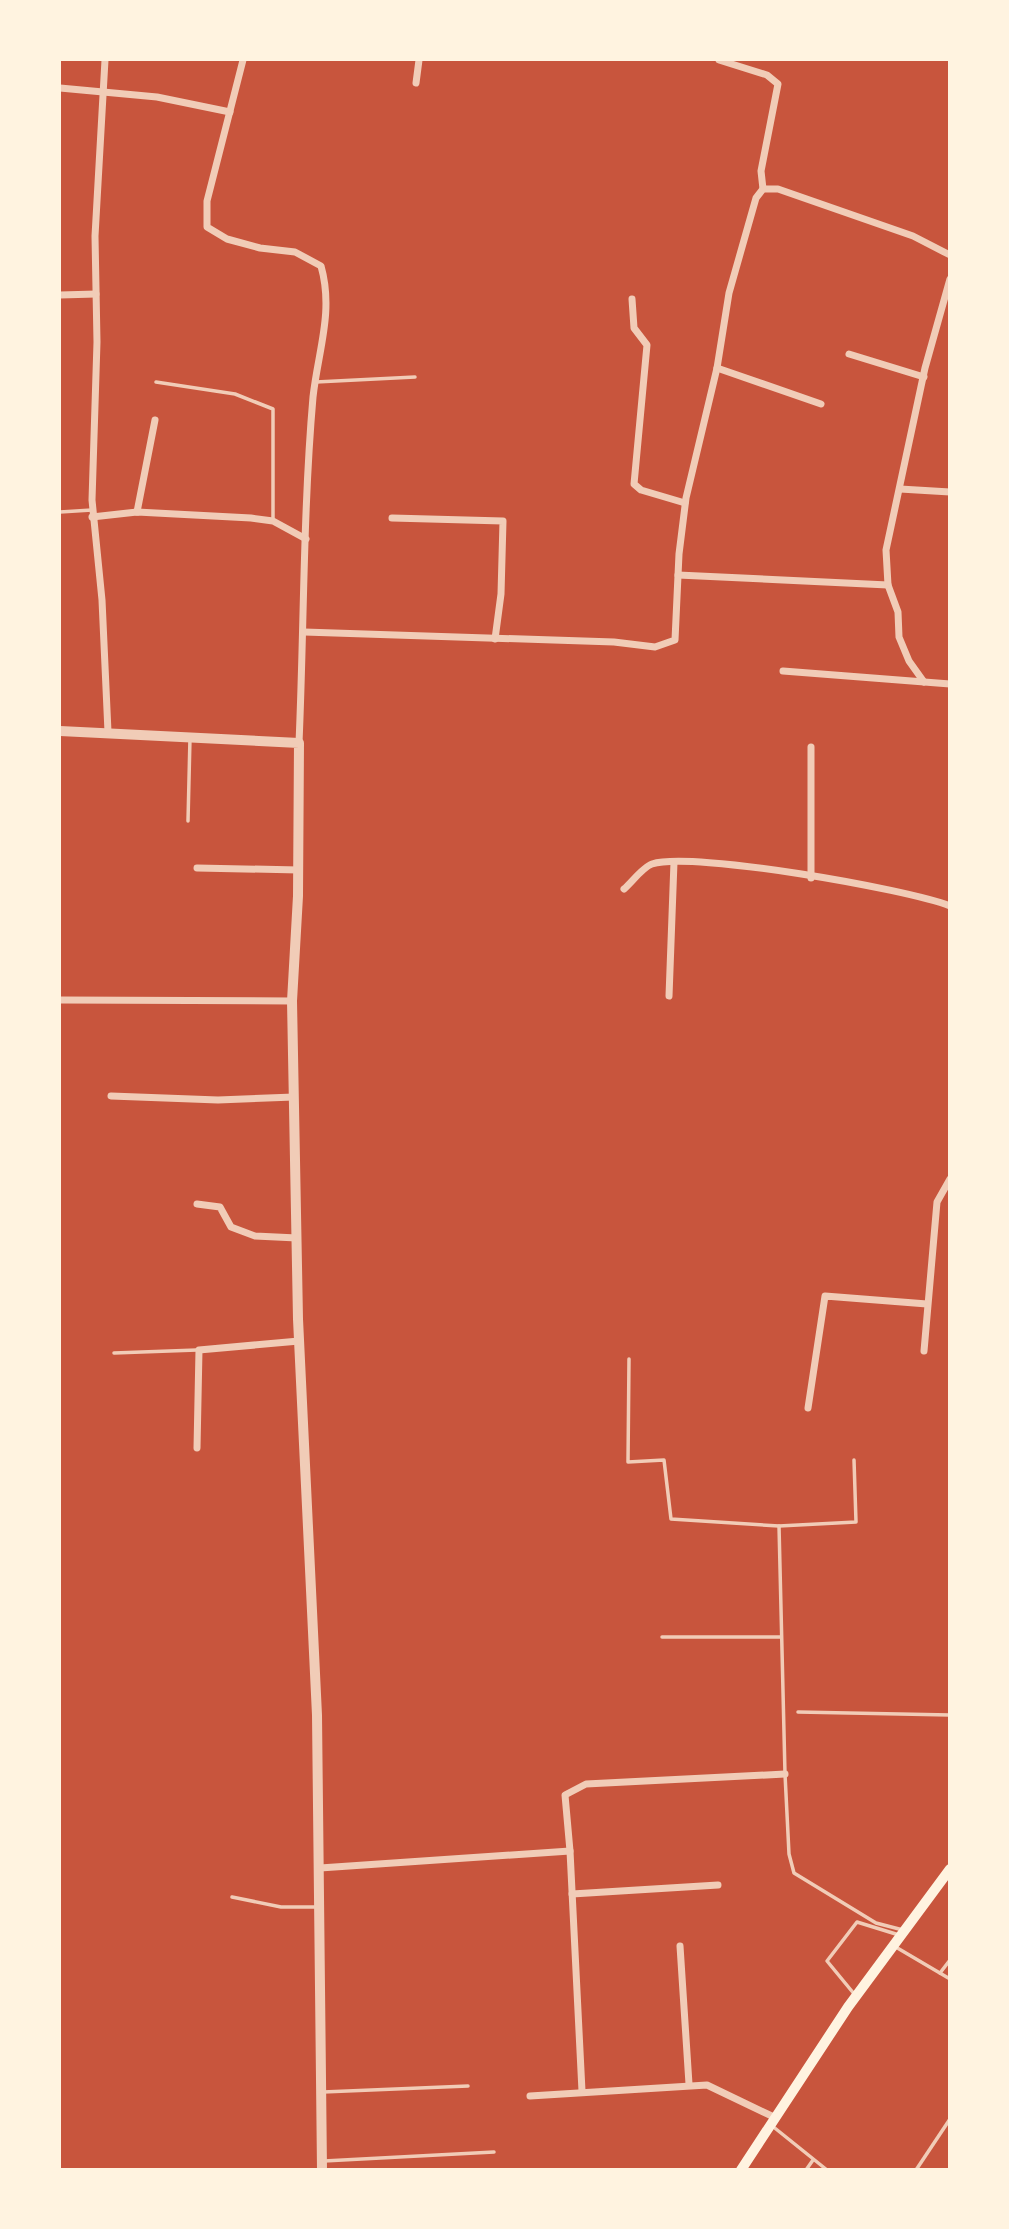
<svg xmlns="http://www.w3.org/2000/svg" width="1009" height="2229" font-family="Raleway,sans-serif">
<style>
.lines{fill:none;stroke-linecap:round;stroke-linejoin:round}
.service{stroke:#f1ccb7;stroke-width:3.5}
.minor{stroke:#f1ccb7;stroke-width:7}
.tertiary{stroke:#f1ccb7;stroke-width:10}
.secondary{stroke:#fff3e0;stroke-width:10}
</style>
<rect width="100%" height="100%" fill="#c8553d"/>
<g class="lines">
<g class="service">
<polyline points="156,382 235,394 273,409 273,519"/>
<polyline points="316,382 415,377"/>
<polyline points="60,512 92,510"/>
<polyline points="188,821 190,738"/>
<polyline points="114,1353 197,1350"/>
<polyline points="629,1359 628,1462 664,1460 671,1519 779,1526 856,1522 854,1460"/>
<polyline points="779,1526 785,1774 789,1854 794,1873 876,1923 903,1930"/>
<polyline points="662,1637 781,1637"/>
<polyline points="798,1712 950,1715"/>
<polyline points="232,1897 281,1907 317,1907"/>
<polyline points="894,1946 950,1979"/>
<polyline points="940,1973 950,1960"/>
<polyline points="855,1995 827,1961 857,1922 899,1935"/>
<polyline points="323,2092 468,2086"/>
<polyline points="771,2125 827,2170"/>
<polyline points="324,2161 494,2152"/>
<polyline points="806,2170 813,2160"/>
<polyline points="916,2170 950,2119"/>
</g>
<g class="minor">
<polyline points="105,60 95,236 97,342 92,500 102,600 108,732"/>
<path d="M 243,60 L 207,201 L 207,227 L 227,239 L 260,248 L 295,252 L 321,266 C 334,312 318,351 313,397 C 303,512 304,628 299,743"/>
<polyline points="719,60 767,75 778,84 761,171 763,189"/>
<polyline points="416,83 419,60"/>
<polyline points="60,88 157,97 230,112"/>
<polyline points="60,295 96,294"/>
<polyline points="632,299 634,328 647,345 634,484 641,490 685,503"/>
<polyline points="849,354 924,377"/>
<polyline points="717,368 821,404"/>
<polyline points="900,489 950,492"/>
<polyline points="137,512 155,420"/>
<polyline points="92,517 137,512 251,518 273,521 306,539"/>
<polyline points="392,518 503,521 501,594 495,639"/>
<polyline points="678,575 888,585"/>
<polyline points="304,632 614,642 655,647 675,640 679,554 686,498 717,368 729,293 756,198 763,189 778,189 913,236 950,255"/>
<polyline points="783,671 950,684"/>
<polyline points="924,682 909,661 899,637 898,612 888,585 886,550 925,368 950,279"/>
<polyline points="811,747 811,878"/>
<polyline points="197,868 299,870"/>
<path d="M 624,889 C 632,882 643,867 652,864 C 692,851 907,889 950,906"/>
<polyline points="669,996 674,862"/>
<polyline points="60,1000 292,1001"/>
<polyline points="111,1096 218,1100 294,1097"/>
<polyline points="197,1204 220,1207 231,1227 255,1236 297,1238"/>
<polyline points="924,1351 937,1202 950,1179"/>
<polyline points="808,1408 825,1296 927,1304"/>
<polyline points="197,1448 199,1350 299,1341"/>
<polyline points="570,1851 582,2091"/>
<polyline points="320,1868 570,1851 565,1795 586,1784 785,1774"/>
<polyline points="572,1894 718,1885"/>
<polyline points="680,1946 689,2084"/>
<polyline points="530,2096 707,2085 776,2118"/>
</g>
<polyline class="tertiary" points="60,731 299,743 298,896 292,1001 298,1319 317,1715 322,2170"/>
<polyline class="secondary" points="741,2170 848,2007 950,1869"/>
</g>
<rect width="1009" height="2229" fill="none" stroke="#fff3e0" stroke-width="122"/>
</svg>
